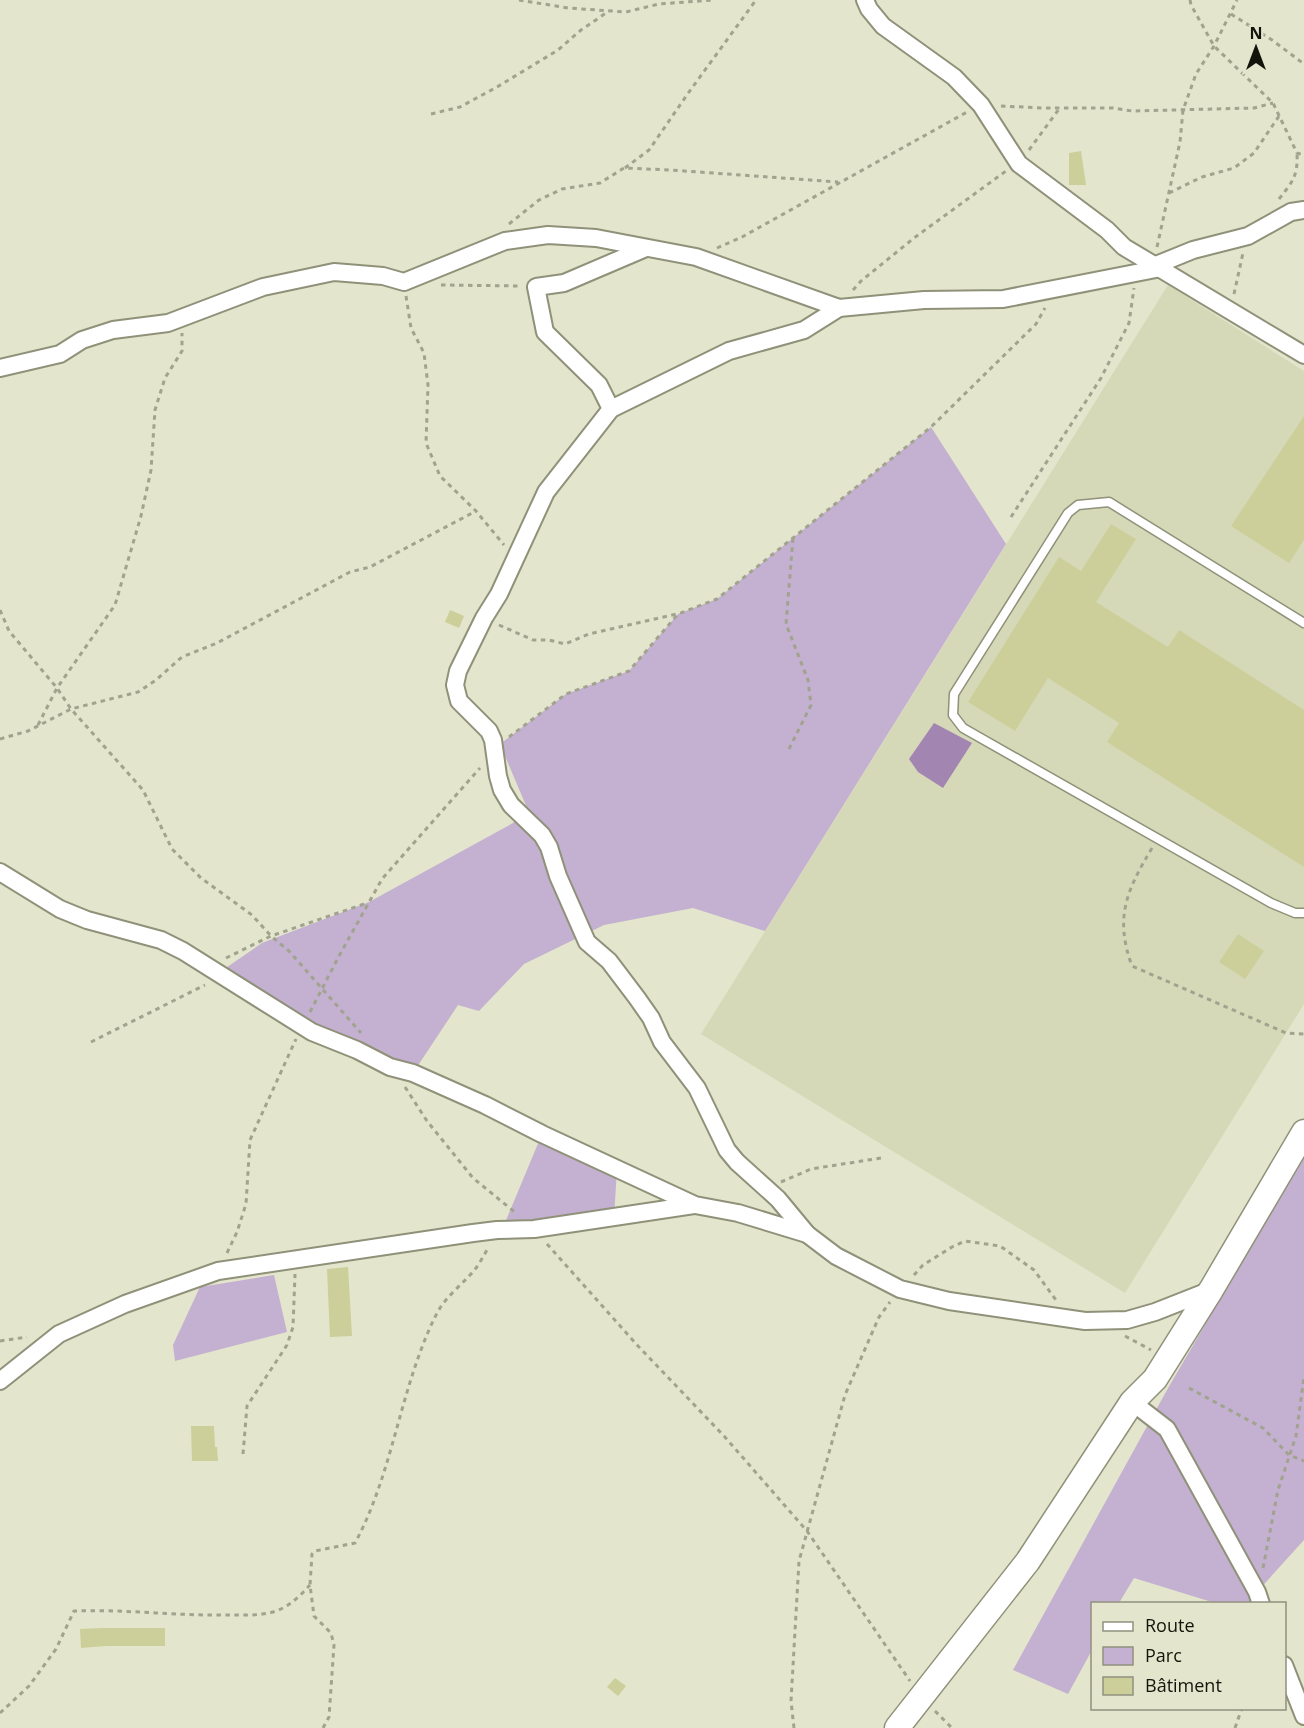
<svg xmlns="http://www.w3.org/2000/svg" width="1304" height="1728" font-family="'Open Sans',sans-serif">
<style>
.built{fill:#d6d9b8}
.green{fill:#c4b0d0}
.water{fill:#a286b1}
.building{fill:#cccf9a}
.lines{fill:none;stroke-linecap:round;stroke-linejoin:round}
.lane-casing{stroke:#8f9179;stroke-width:11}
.street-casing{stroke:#8f9179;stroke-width:20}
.secondary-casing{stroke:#8f9179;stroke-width:27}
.path{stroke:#a1a38f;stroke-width:3;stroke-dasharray:4.5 4.5;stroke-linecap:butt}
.lane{stroke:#fff;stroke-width:8}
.street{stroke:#fff;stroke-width:16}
.secondary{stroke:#fff;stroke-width:24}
</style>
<rect width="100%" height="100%" fill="#e3e5cc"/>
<polygon class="built" points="1168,285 1304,371 1304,1004 1125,1293 701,1034"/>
<g class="green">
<polygon points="931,427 1006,544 765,931 693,908 604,925 524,964 479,1011 458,1005 413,1073 214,976 262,943 369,902 513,823 527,808 500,744 566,694 629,671 678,614 717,599"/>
<polygon points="542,1134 617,1168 614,1218 502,1230"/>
<polygon points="1304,1155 1304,1540 1257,1592 1258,1603 1215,1603 1134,1578 1119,1603 1092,1604 1092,1650 1068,1694 1013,1670 1167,1390"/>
<polygon points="274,1275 287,1332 175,1361 173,1345 200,1287"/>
</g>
<polygon class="water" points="934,723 972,743 943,788 918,772 909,759"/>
<g class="building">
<polygon points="1081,151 1086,185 1069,185 1069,153"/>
<polygon points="1304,416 1304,540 1289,563 1231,526"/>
<polygon points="1111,524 1136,539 1096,602 1168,647 1179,630 1304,710 1304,867 1107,742 1119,723 1048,678 1015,731 968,702 1059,557 1081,571"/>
<polygon points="450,610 464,616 459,628 445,622"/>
<polygon points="1238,934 1264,951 1245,979 1219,962"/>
<polygon points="348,1267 352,1336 330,1337 327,1269"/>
<polygon points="191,1426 214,1426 215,1447 217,1447 218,1461 192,1461"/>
<polygon points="102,1628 165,1628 165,1646 106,1646 81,1648 80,1629"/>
<polygon points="615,1678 626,1686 618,1696 607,1687"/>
</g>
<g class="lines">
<g class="lane-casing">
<polyline id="lane" points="1304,623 1109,502 1078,505 1068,513 954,694 953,715 963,728 1271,903 1295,913 1304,913"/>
</g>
<g class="street-casing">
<g id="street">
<polyline points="865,0 869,9 883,26 954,77 981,105 1019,164 1107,230 1124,247 1304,355"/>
<polyline points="1156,265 1193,250 1248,236 1291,212 1304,210"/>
<polyline points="0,368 60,354 82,340 113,330 168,323 263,287 334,272 383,276 404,282 505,241 548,235 596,238 696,257 839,308 924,300 1003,299 1161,268"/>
<polyline points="611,409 599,385 545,332 536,287 564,283 646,248"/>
<polyline points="0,872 60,909 87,920 161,940 183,951 312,1032 357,1050 390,1067 413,1073 485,1105 542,1134 695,1205 738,1213 807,1234 836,1256 900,1289 949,1301 1085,1321 1127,1320 1155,1312 1211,1290"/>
<polyline points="807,1234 778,1199 737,1162 727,1150 697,1088 662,1042 651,1018 637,998 609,961 587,942 558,876 549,847 542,835 511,805 502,790 498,776 493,740 489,731 459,701 455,685 458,671 484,618 499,594 546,492 611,409 729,351 804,330 839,308"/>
<polyline points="0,1381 59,1334 125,1304 218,1271 473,1233 497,1230 534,1229 694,1205"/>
<polyline points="1132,1402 1167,1429 1257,1592 1261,1604"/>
<polyline points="1284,1665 1304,1716"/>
</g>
</g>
<g class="secondary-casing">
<polyline id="secondary" points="897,1728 1028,1561 1132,1402 1155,1379 1211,1290 1304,1132"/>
</g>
<g class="path">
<polyline points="519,0 568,8 626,12 659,4 713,0"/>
<polyline points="1190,0 1191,5 1214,46 1273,103 1297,153 1304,155"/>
<polyline points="1231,14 1272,40 1304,64"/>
<polyline points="1001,106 1044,108 1113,108 1132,111 1254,108 1273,103"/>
<polyline points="431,114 460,107 497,87 558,50 581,30 609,11"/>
<polyline points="1029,150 1059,109"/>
<polyline points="625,168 649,150 689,92 756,0"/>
<polyline points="1169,193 1202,177 1234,168 1254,153 1279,116"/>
<path d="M 1279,199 C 1293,181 1298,176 1297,153"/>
<polyline points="509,224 539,200 562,189 600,183 624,168 671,170 838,182"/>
<polyline points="1157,247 1180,142 1183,110 1196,74 1214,46 1237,0"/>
<polyline points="717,248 742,237 967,112"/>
<polyline points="441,285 522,286"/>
<polyline points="853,290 861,281 914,238 1006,171"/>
<polyline points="1234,294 1243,253"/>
<polyline points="406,296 411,328 424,353 428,385 426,443 440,476 476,511 504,545"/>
<polyline points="1011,517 1101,378 1129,323 1134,288"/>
<polyline points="0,610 9,631 57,688 71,709 143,790 172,849 201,878 252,915 271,936 289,951 361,1033"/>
<polyline points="499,625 533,640 549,640 565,644 589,634 677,614"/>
<polyline points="38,725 57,688 115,605 141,516 151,470 155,410 165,378 182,351 182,333"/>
<polyline points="509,737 566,694 629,671 678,614 717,599 931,427 1036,324 1045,308"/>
<polyline points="0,739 28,731 71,709 138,692 156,680 182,657 217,643 350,572 370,567 476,511"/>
<polyline points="789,749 811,705 808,680 786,624 793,538"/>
<path d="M 1152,848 C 1127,890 1114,917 1132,966 L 1286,1033 L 1304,1034"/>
<polyline points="226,958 271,936 367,903"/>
<polyline points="310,1012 339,956 382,879 480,768"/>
<polyline points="91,1042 205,985"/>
<polyline points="405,1087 427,1121 473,1178 517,1214"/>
<polyline points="781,1182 811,1169 881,1158"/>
<polyline points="547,1244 638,1346 724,1436 807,1531 910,1681"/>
<polyline points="227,1253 237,1232 246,1204 250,1140 296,1039"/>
<polyline points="914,1275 923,1265 952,1247 965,1241 1000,1246 1034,1270 1056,1300"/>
<polyline points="1125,1336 1151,1350"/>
<polyline points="0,1341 27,1337"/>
<polyline points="1189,1388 1263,1428 1289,1455 1304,1461"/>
<polyline points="243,1454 247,1406 287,1345 293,1327 295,1274"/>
<polyline points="1263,1568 1278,1490 1296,1436 1304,1377"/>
<polyline points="935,1711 952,1728"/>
<path d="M 0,1713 L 29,1686 L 56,1649 L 74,1611 C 125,1609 176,1616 227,1615 C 242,1615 258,1616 273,1612 C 288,1608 300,1596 310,1585"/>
<path d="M 323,1728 L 329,1717 L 334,1645 L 331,1633 L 314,1616 L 310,1585 L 312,1554 L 315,1551 L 355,1543 C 394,1471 400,1386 437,1313 C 445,1298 459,1287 470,1275 C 478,1267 483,1257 488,1248"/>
<polyline points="794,1728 791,1701 799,1561 845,1395 879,1317 890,1302"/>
<polyline points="1235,1728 1242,1708"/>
</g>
<use href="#lane" class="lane"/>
<use href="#street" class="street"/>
<use href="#secondary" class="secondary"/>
</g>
<rect x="1091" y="1602" width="195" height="108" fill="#e3e5cc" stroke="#90917f" stroke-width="1.5"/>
<rect x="1103" y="1622" width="30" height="9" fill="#ffffff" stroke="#90917f" stroke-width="1.5"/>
<text x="1145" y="1632" font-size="18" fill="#13140b">Route</text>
<rect x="1103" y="1647" width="30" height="18" fill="#c4b0d0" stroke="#90917f" stroke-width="1.5"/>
<text x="1145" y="1662" font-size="18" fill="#13140b">Parc</text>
<rect x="1103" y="1677" width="30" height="18" fill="#cccf9a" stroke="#90917f" stroke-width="1.5"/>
<text x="1145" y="1692" font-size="18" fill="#13140b">Bâtiment</text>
<g transform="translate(1256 48)" stroke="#e3e5cc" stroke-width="4.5" paint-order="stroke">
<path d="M0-4.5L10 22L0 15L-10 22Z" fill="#13140b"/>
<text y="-9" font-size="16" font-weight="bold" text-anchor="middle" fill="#13140b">N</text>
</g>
</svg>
